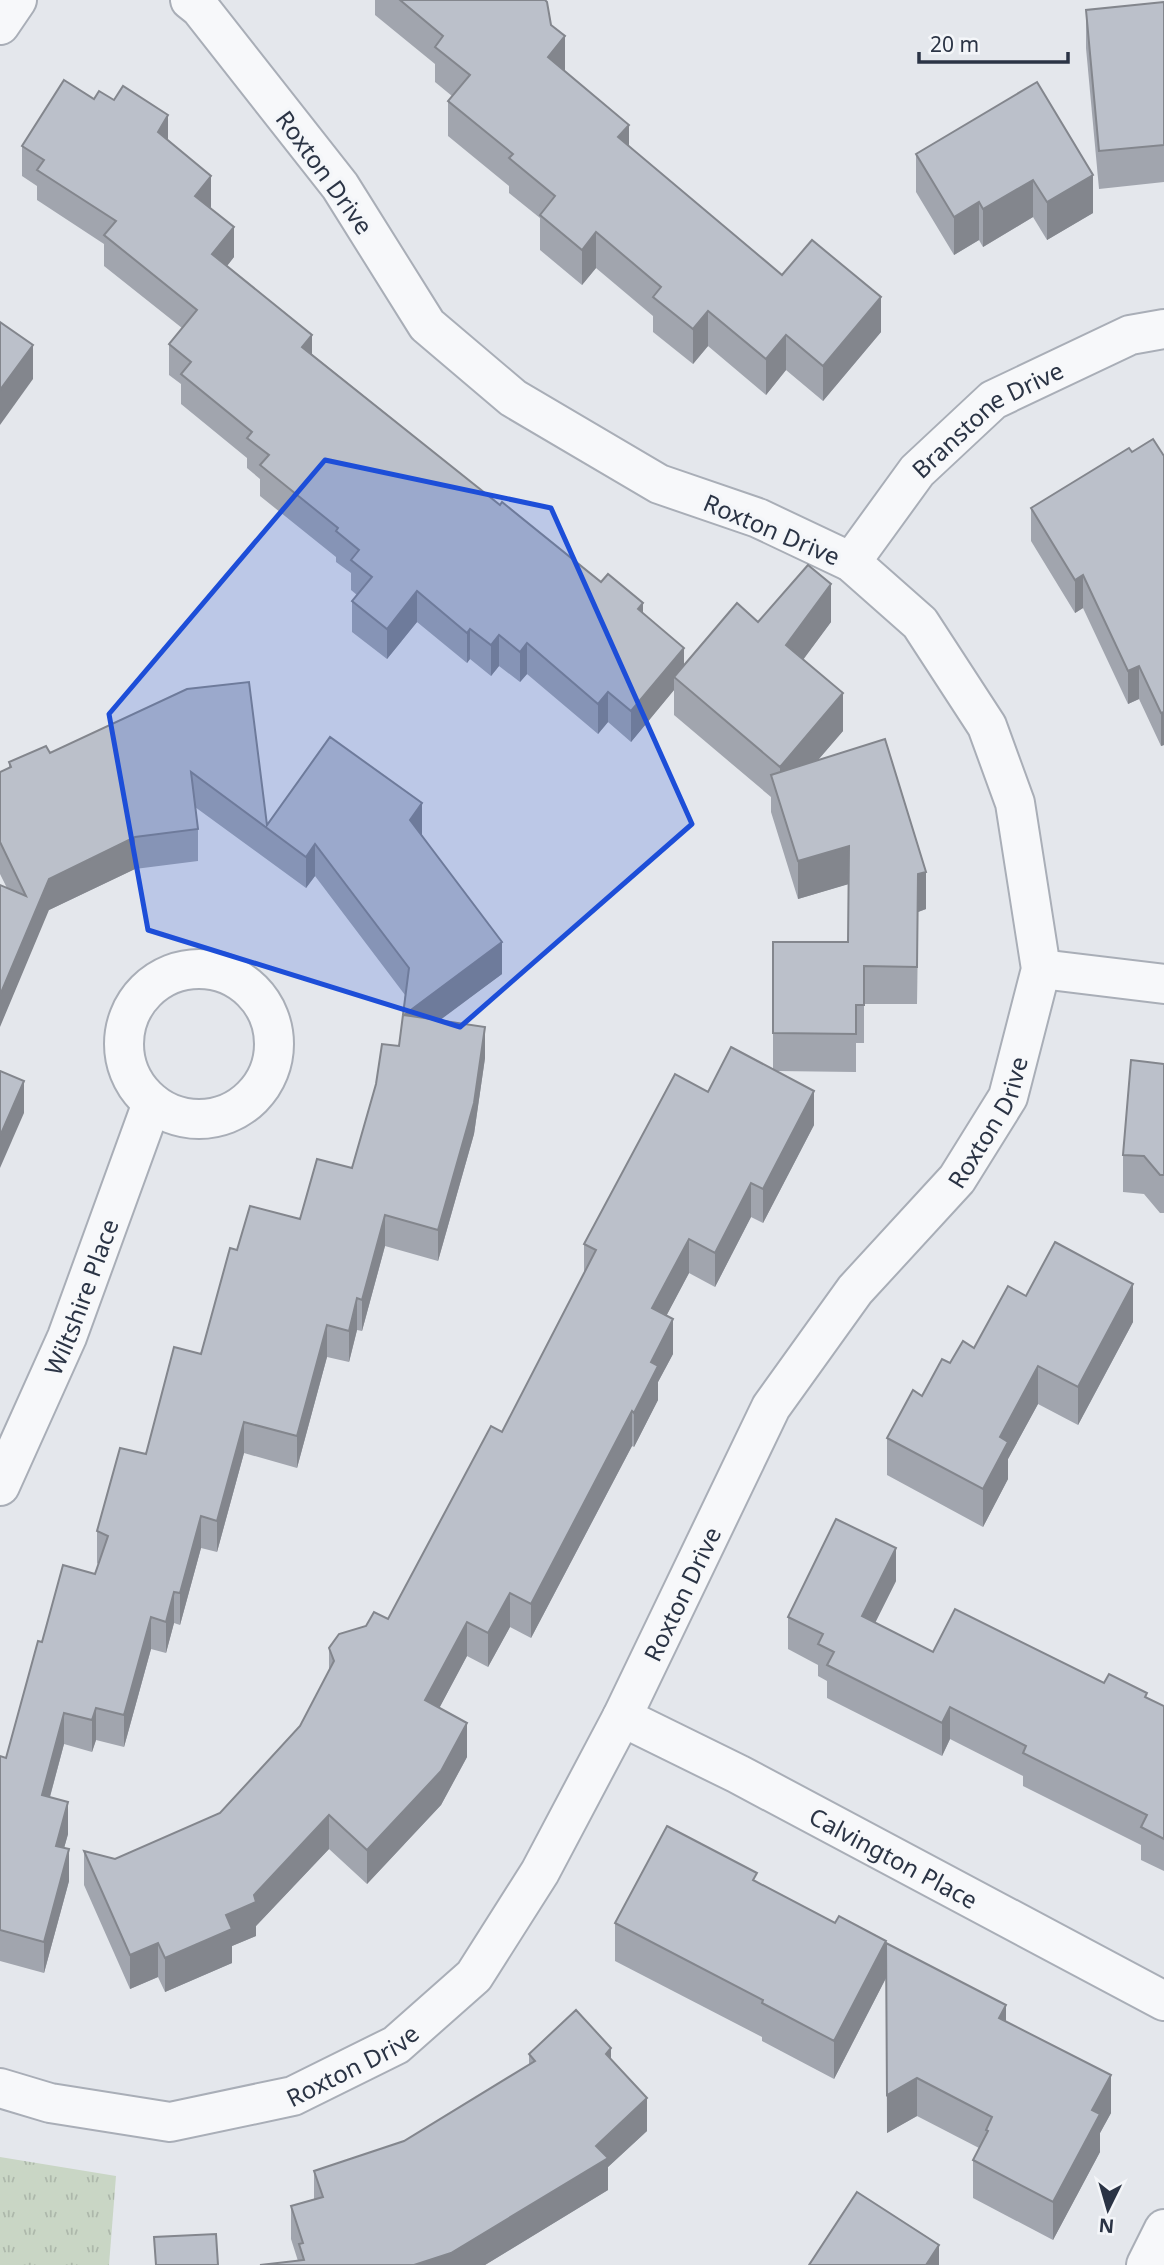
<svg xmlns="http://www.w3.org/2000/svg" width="1164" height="2265" font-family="'Noto Sans',sans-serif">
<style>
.grass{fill:url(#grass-tufts)}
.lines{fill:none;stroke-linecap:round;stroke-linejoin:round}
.minor-casing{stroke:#a9aeb7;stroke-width:42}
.minor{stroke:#f7f8fa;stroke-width:38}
.wall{fill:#a1a5ae}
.shaded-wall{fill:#83868d}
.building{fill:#bbc0ca;stroke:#83868d;stroke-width:2}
.marked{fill:#1d4ed8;fill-opacity:0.2;stroke:#1d4ed8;stroke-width:5;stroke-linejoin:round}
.labels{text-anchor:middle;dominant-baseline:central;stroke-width:7;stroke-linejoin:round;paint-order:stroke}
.street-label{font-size:24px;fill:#2b3445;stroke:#f4f6f9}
</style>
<defs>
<pattern id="grass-tufts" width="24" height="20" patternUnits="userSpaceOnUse" patternTransform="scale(1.75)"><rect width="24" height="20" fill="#c9d6c5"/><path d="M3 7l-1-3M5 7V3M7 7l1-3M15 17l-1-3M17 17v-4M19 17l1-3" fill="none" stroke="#adb8ab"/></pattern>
</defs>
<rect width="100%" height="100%" fill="#e4e7ec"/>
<polygon class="grass" points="0,2157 116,2176 109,2265 0,2265"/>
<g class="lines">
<g class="minor-casing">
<g id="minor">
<polyline points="0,25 17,0"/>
<path id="s1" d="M 851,562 L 917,471 L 993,400 L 1130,335 L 1164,329"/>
<polyline points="1041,969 1164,984"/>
<circle cx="199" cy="1044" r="75"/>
<path id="s2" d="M 0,1486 L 67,1337 L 152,1103"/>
<path id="s3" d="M 622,1717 L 738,1774 L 1164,2001"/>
<path id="s4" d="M 0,2088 L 50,2103 L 170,2122 L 293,2096 L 396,2045 L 474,1976 L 540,1872 L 622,1717 L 771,1407 L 855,1290 L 957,1179 L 1008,1097 L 1041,969 L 1015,803 L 987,726 L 920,623 L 851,562 L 758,518 L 659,484 L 513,398 L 427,325 L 340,186 L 200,8 L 190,0"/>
<polyline points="1146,2265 1164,2229"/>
</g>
</g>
<use href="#minor" class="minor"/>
</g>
<g class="wall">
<polygon points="375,0 545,0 551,25 565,71 629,146 782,275 881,332 823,401 786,370 766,395 708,346 693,364 653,332 653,316 596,268 582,285 540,250 540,218 509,193 509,186 448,136 448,101 452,96 435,82 435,64 375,15"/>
<polygon points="1164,2 1164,182 1099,189 1086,48 1086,10"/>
<polygon points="1037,82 1093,213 1047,240 1033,217 983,247 979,240 954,255 916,192 916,154"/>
<polygon points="94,99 168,141 211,207 210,208 234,257 227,266 312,354 500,505 643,613 684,665 758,622 831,622 803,659 843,731 818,760 926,909 918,912 917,1004 864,1004 864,1043 856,1043 856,1072 776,1071 814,1125 763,1223 751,1217 715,1287 689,1273 666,1316 673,1354 658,1382 658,1400 634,1447 632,1446 531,1638 510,1627 488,1667 467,1656 439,1708 467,1757 441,1805 367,1884 329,1849 256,1926 256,1936 232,1946 232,1963 165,1992 158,1977 130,1989 84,1885 84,1851 115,1859 220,1813 300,1726 329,1671 329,1648 388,1619 502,1432 584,1274 584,1244 708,1092 773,1069 773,942 848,942 848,884 798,899 771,812 771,797 674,715 674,690 631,742 608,722 598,734 527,674 520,682 499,666 491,676 470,659 467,663 417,622 387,659 352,632 352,601 357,595 351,590 351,573 336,562 336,557 260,496 260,479 247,468 247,458 181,404 181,384 169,375 169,344 182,328 104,266 104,244 37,200 37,186 22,176 22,146"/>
<polygon points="1164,456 1164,745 1161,746 1139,699 1128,704 1083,608 1075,613 1031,541 1031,508"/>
<polygon points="187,689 267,825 422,835 502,974 439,1020 485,1058 474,1134 438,1261 385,1246 362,1331 357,1330 349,1362 327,1357 297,1468 244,1453 217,1552 201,1548 180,1625 174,1623 166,1653 151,1649 124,1747 96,1740 92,1752 64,1744 50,1797 68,1834 64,1848 69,1881 44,1973 0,1961 0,1756 6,1758 42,1642 95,1574 98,1564 97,1563 97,1531 146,1454 201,1354 237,1250 300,1219 352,1168 399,1046 405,995 315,876 306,888 195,807 198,829 198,861 135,869 49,910 7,888 0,874 0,772 9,768 9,762 50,753"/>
<polygon points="1164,1064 1164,1213 1160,1213 1144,1194 1123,1192 1123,1155"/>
<polygon points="1026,1296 1133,1322 1078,1425 1038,1404 1008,1459 1008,1479 983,1527 887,1475 887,1438 950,1363 974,1348"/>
<polygon points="896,1581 875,1623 933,1652 1104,1683 1147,1698 1164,1706 1164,1871 1141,1860 1141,1845 1023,1786 1023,1776 950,1739 942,1756 827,1698 827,1681 818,1676 818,1665 788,1649 788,1617"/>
<polygon points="757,1882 886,1978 834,2079 762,2041 762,2037 615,1961 615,1923"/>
<polygon points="886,1943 1006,2021 1111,2113 1100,2133 1100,2152 1053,2240 973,2198 973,2160 979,2148 917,2116 887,2133"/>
<polygon points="529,2054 611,2060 647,2131 608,2167 608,2190 485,2265 260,2265 298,2261 291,2239 291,2206 314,2199 314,2171 404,2141 529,2065"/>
</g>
<g class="shaded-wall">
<polygon points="565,36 565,72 548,57"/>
<polygon points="168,115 168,145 158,132"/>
<polygon points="629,125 629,160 618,137"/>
<polygon points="1093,175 1093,213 1047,240 1047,202"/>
<polygon points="211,176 211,207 195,226 195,196"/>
<polygon points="1033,180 1033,217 983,247 983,209"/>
<polygon points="979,202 979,240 954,255 954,217"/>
<polygon points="234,227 234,257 212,285 212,254"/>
<polygon points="596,232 596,268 582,285 582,250"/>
<polygon points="881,297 881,332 823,401 823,366"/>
<polygon points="708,311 708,346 693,364 693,329"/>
<polygon points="312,335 312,366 302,347"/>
<polygon points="786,335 786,370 766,395 766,359"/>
<polygon points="33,345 33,379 0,425 0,390"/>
<polygon points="1083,575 1083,608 1075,613 1075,580"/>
<polygon points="831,584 831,622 786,683 786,645"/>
<polygon points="417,591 417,622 387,659 387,629"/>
<polygon points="643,603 643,634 638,609"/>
<polygon points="470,629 470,659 467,663 467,633"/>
<polygon points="499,635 499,666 491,676 491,645"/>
<polygon points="527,643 527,674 520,682 520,652"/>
<polygon points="684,648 684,679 674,677 674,690 631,742 631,711"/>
<polygon points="1139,666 1139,699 1128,704 1128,671"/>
<polygon points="608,692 608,722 598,734 598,704"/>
<polygon points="843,693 843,731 780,804 780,767"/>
<polygon points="1164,712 1164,745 1161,746 1161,713"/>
<polygon points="422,803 422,835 410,852 410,820"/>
<polygon points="135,837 135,869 49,910 0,1027 0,995 49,879"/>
<polygon points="315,844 315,876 306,888 306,857"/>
<polygon points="849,846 849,884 798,899 798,861"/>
<polygon points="926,872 926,909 918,912 917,1004 918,874"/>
<polygon points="502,942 502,974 404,1047 404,1015"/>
<polygon points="485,1027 485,1058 474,1134 438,1261 438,1230"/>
<polygon points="24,1081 24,1113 0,1168 0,1136"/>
<polygon points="814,1091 814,1125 763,1223 763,1189"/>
<polygon points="751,1183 751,1217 715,1287 715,1253"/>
<polygon points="385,1215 385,1246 362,1331 362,1300"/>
<polygon points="689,1239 689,1273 652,1343 652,1308"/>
<polygon points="1133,1284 1133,1322 1078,1425 1078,1387"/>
<polygon points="357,1298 357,1330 349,1362 349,1331"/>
<polygon points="673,1319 673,1354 658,1382 658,1400 634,1447 634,1413 651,1362"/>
<polygon points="327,1325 327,1357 297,1468 297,1436"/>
<polygon points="1038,1366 1038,1404 1008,1459 1008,1479 983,1527 983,1489 1000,1437"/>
<polygon points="632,1411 632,1446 531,1638 531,1604"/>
<polygon points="244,1422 244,1453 217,1552 217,1521"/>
<polygon points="201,1516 201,1548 180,1625 180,1593"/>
<polygon points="896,1548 896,1581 862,1649 862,1616"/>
<polygon points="174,1592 174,1623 166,1653 166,1622"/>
<polygon points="510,1593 510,1627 488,1667 488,1633"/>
<polygon points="151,1617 151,1649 124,1747 124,1715"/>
<polygon points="467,1622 467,1656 425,1735 425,1700"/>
<polygon points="950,1707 950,1739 942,1756 942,1723"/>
<polygon points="96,1708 96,1740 92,1752 92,1720"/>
<polygon points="64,1713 64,1744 42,1826 42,1795"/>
<polygon points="467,1723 467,1757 441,1805 367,1884 367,1850"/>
<polygon points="68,1802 68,1834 56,1877 56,1846"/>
<polygon points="329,1815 329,1849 256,1926 256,1936 232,1946 232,1963 165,1992 165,1958 254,1895"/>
<polygon points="69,1849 69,1881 44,1973 44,1942"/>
<polygon points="886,1941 886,1978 834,2079 834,2041"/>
<polygon points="158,1943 158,1977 130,1989 130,1955"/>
<polygon points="1006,2005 1006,2043 999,2018"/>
<polygon points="611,2048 611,2081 606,2054"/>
<polygon points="1111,2075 1111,2113 1100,2133 1100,2152 1053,2240 1053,2202 1092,2110"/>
<polygon points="917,2078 917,2116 887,2133 887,2095"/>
<polygon points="647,2098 647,2131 608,2167 608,2190 485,2265 414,2265 596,2146"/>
<polygon points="939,2245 939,2265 926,2265"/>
</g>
<g class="building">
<polygon points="400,0 545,0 547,2 551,25 565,36 548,57 629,125 618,137 782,275 812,240 881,297 823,366 786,335 766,359 708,311 693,329 653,297 661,287 596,232 582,250 540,215 555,196 509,158 513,154 448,101 470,75 435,47 443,36"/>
<polygon points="1164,2 1164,145 1099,151 1086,10"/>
<polygon points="64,80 94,99 99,91 114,100 123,86 168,115 158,132 211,176 195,196 234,227 212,254 312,335 302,347 500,505 502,502 601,582 608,574 643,603 638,609 684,648 631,711 608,692 598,704 527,643 520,652 499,635 491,645 470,629 467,633 417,591 387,629 352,601 372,577 351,560 359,550 336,531 338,528 260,465 269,455 247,438 252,432 181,374 191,362 169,344 197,310 104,235 116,221 37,170 44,160 22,146"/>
<polygon points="1037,82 1093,175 1047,202 1033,180 983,209 979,202 954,217 916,154"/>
<polygon points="0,322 33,345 0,390"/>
<polygon points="1153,439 1164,456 1164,712 1161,713 1139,666 1128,671 1083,575 1075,580 1031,508 1129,448 1132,452"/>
<polygon points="808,565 831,584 786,645 843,693 780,767 674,677 737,603 758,622"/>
<polygon points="249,682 267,825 330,737 422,803 410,820 502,942 404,1015 485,1027 474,1103 438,1230 385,1215 362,1300 357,1298 349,1331 327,1325 297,1436 244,1422 217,1521 201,1516 180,1593 174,1592 166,1622 151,1617 124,1715 96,1708 92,1720 64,1713 42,1795 68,1802 56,1846 69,1849 44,1942 0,1930 0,1756 6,1758 38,1641 42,1642 63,1565 95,1574 108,1536 97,1531 120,1448 146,1454 174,1347 201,1354 230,1248 237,1250 250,1206 300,1219 317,1159 352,1168 376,1084 382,1044 399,1046 409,968 315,844 306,857 191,772 198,829 135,837 49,879 0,995 0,885 26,896 0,842 0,772 11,767 9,762 46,746 50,753 187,689"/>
<polygon points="885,739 926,872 918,874 917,967 864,966 864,1005 856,1005 856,1034 773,1033 773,942 848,942 849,846 798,861 771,775"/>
<polygon points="731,1047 814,1091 763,1189 751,1183 715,1253 689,1239 652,1308 673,1319 651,1362 658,1366 634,1413 632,1411 531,1604 510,1593 488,1633 467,1622 425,1700 467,1723 441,1771 367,1850 329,1815 254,1895 256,1902 226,1915 232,1929 165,1958 158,1943 130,1955 84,1851 115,1859 220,1813 300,1726 334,1661 329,1648 339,1634 366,1626 374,1612 388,1619 491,1426 502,1432 596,1250 584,1244 675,1074 708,1092"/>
<polygon points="1131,1060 1164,1064 1164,1175 1160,1175 1144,1156 1123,1155"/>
<polygon points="0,1071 24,1081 0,1136"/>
<polygon points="1055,1242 1133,1284 1078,1387 1038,1366 1000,1437 1008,1442 983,1489 887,1438 913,1390 922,1396 942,1359 950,1363 963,1341 974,1348 1008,1286 1026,1296"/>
<polygon points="836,1519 896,1548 862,1616 933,1652 955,1609 1104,1683 1109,1674 1147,1693 1145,1697 1164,1706 1164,1839 1141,1827 1147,1815 1023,1753 1026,1746 950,1707 942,1723 827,1665 834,1652 818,1644 823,1634 788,1617"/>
<polygon points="667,1826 757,1873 753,1880 835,1923 839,1916 886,1941 834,2041 762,2003 763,2000 615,1923"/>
<polygon points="886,1943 1006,2005 999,2018 1111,2075 1092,2110 1100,2114 1053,2202 973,2160 988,2131 986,2130 992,2117 917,2078 887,2095"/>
<polygon points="576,2010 611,2048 606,2054 647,2098 596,2146 608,2158 451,2253 414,2265 260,2265 304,2260 299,2244 303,2243 291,2206 323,2197 314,2171 404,2141 535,2061 529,2054"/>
<polygon points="857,2192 939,2245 926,2265 809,2265"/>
<polygon points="216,2234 218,2265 156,2265 154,2237"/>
</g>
<path class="marked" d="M 325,460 L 551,508 L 692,824 L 460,1027 L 148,930 L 109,714 Z"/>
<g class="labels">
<g class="street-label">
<text transform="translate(325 172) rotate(54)">Roxton Drive</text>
<text stroke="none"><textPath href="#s1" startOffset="201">Branstone Drive</textPath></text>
<text transform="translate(772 529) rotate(23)">Roxton Drive</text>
<text stroke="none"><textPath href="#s4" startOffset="1521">Roxton Drive</textPath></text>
<text stroke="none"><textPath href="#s2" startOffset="206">Wiltshire Place</textPath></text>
<text stroke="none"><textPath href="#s4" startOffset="954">Roxton Drive</textPath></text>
<text stroke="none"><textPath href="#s3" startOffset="306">Calvington Place</textPath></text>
<text stroke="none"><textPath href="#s4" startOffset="366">Roxton Drive</textPath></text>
</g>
</g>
<g transform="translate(1108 2209) rotate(185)" stroke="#f4f6f9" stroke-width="5" paint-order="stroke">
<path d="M0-5L12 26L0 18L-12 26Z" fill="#2b3445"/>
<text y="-10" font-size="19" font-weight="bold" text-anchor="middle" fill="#2b3445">N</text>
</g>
<path d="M919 52v10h149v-10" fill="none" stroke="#2b3445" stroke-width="3.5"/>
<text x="930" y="52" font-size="21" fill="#2b3445" stroke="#f4f6f9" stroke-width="5" paint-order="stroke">20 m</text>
</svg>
